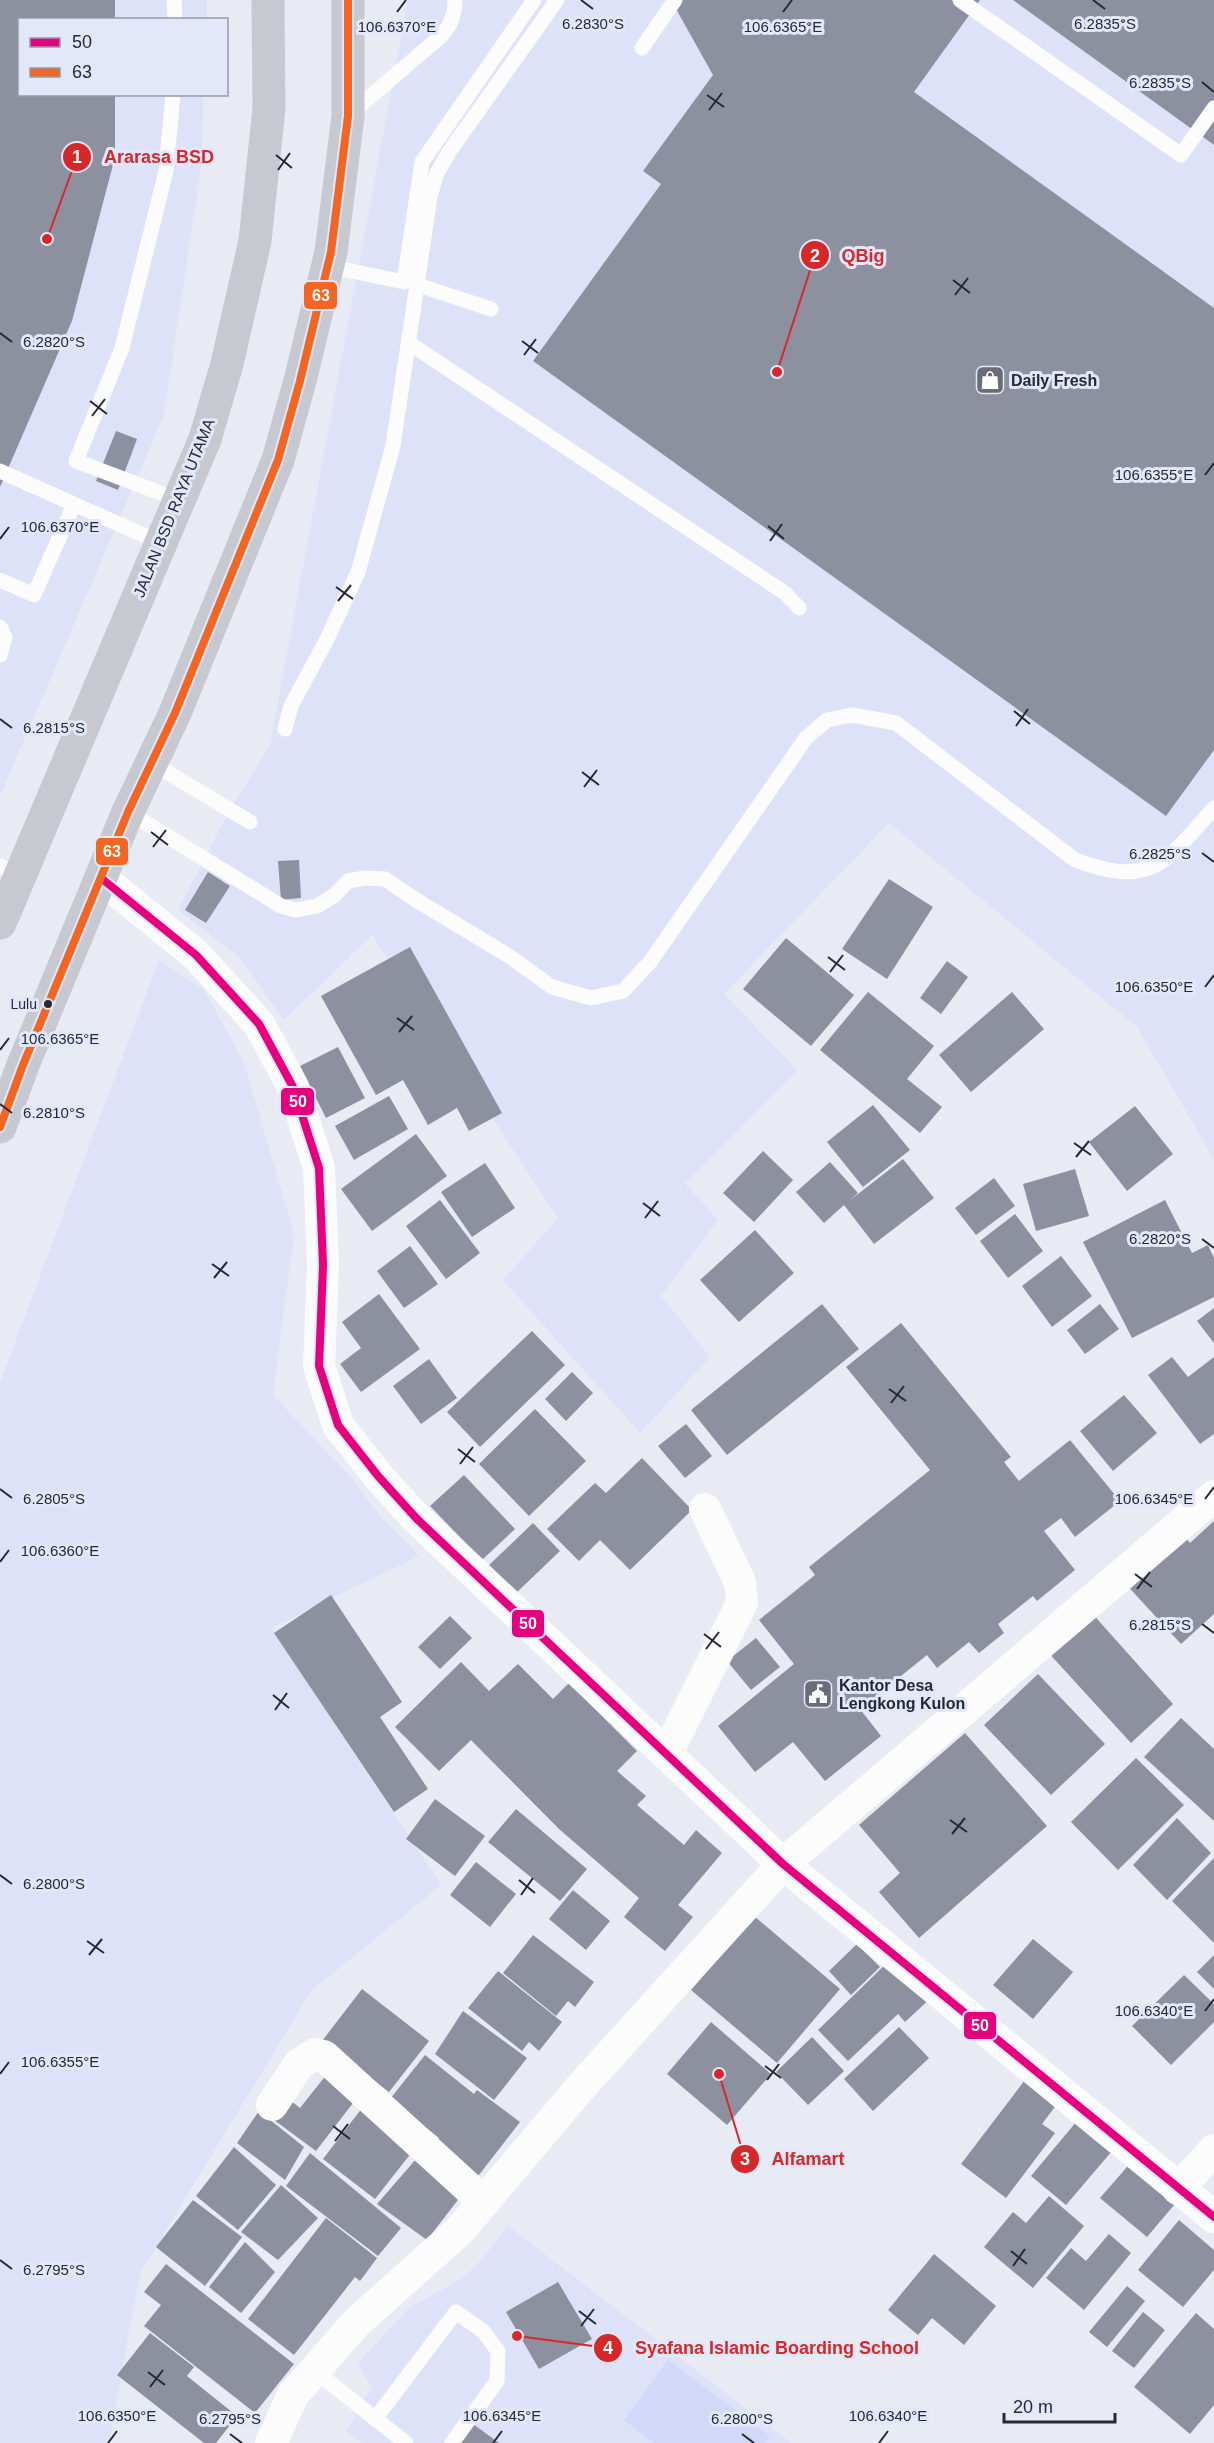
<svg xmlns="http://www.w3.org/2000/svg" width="1214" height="2443" font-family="Helvetica,sans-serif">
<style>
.built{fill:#dde2f8}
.green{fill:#d1d8f8}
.building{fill:#8d909f}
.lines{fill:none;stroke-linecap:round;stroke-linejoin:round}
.lane{stroke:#fcfcfd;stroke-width:15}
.street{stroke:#fcfcfd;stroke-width:32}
.primary{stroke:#c7c8d0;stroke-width:33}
.bus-1-casing{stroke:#e2e7fa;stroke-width:12}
.bus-2-casing{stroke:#e2e7fa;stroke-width:12}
.bus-1{stroke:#e5007d;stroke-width:8}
.bus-2{stroke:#f26522;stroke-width:8}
.ticks{fill:none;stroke:#262935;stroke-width:2}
.bus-dot{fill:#262935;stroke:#e2e7fa;stroke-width:2}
.labels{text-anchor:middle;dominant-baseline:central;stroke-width:6;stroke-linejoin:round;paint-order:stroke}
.bus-label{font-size:14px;fill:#262935;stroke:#e2e7fa;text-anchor:end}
.poi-label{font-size:16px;font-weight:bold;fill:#262935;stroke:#e2e7fa;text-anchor:start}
.street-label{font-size:16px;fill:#262935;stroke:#e2e7fa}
.ticks-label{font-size:15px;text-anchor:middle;fill:#262935;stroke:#e2e7fa;stroke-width:6;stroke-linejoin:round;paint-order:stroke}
.leader{fill:none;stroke:#d62828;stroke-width:2}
.callout-dot{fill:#d62828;stroke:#e2e7fa;stroke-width:2}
.mark-label{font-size:18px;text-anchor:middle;font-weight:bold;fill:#fff}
.callout-label{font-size:18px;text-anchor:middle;font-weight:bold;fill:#d62828;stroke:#e2e7fa;stroke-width:6;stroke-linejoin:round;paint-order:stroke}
.line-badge{stroke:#e2e7fa;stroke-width:2}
.badge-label{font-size:16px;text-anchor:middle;font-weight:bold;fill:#fff}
</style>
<rect width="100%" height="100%" fill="#e8eaf4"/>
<g class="built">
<polygon points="0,0 207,0 207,19 20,20 20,94 204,95 201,168 164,415 0,796"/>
<polygon points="408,0 1214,0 1214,1159 1137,1027 889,823 724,994 798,1071 685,1183 718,1220 661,1296 710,1357 640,1433 503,1280 558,1218 372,935 284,1020 240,958 178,910 227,815 270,745"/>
<polygon points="159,960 204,990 243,1060 294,1234 273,1395 351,1478 380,1516 419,1556 271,1628 441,1885 311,1991 140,2273 109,2443 0,2443 0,1383"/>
<polygon points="508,2226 791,2443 362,2443 347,2431 371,2387 358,2363 409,2308 463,2278 483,2258"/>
</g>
<polygon class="green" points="668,2360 770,2436 765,2443 654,2443 624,2420"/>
<g class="building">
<polygon points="0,0 115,0 115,20 20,20 20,94 115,94 115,157 72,321 0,487"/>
<polygon points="671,0 980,0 914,92 1214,308 1214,750 1166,816 533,361 661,184 643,171 713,75"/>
<polygon points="1013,0 1214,0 1214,145"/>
<polygon points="116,431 137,439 118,490 96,481"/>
<polygon points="299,860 301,898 281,900 278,861"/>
<polygon points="208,872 230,886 206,923 185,910"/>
<polygon points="889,879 933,907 887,979 842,949"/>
<polygon points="786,938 854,995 811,1046 743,989"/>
<polygon points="410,947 502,1113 469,1131 457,1108 428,1125 403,1080 376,1095 321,996"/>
<polygon points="947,961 968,977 941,1014 920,998"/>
<polygon points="868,992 934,1046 907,1079 942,1107 920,1133 820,1050"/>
<polygon points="1012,992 1044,1029 971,1092 939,1055"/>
<polygon points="338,1047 365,1098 326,1118 300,1066"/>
<polygon points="389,1096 408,1129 354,1160 335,1126"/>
<polygon points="873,1105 910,1150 863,1187 827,1142"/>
<polygon points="1135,1106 1173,1154 1127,1191 1089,1142"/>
<polygon points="416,1134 447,1176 372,1231 341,1189"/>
<polygon points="763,1151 793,1180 754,1222 723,1193"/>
<polygon points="903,1159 934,1198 874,1244 844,1205 824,1223 796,1192 830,1162 858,1193 849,1201"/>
<polygon points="485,1163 515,1208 472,1237 441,1192"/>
<polygon points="1075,1169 1089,1216 1036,1231 1023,1184"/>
<polygon points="994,1178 1015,1206 976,1235 955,1208"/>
<polygon points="440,1200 480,1253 446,1279 406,1226"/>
<polygon points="1165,1200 1192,1253 1208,1245 1214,1258 1214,1297 1132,1338 1083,1242"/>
<polygon points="1015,1214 1043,1251 1008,1278 980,1241"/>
<polygon points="755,1230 794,1273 739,1322 700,1280"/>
<polygon points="410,1246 438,1284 404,1308 377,1271"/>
<polygon points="1061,1256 1092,1296 1052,1327 1022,1286"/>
<polygon points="379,1294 420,1349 361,1392 340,1364 361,1348 342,1322"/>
<polygon points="822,1304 859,1349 727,1455 691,1410"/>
<polygon points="1100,1304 1119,1329 1085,1354 1067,1330"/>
<polygon points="1214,1308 1214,1343 1197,1321"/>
<polygon points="901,1323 1011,1457 1004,1462 1019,1481 1070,1440 1120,1501 1075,1537 1061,1518 1044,1531 1075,1570 1037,1601 1033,1596 998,1624 1004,1633 979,1653 969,1642 937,1668 927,1655 860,1709 881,1736 825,1781 793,1742 755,1772 718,1726 794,1664 759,1620 815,1575 809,1567 930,1470 846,1367"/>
<polygon points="532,1331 565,1365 480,1447 447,1412"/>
<polygon points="1172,1357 1188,1377 1214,1357 1214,1434 1200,1444 1148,1375"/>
<polygon points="429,1359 457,1398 421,1424 393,1386"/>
<polygon points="572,1372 593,1393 566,1421 545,1399"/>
<polygon points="1124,1395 1157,1433 1113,1471 1080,1431"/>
<polygon points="535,1409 586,1461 529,1516 479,1464"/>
<polygon points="686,1424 712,1456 685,1478 658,1446"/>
<polygon points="642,1458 692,1510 630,1570 600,1540 579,1561 547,1529 595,1483 606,1493"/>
<polygon points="464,1475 515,1529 482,1560 430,1506"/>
<polygon points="1214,1521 1214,1614 1181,1644 1122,1580 1178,1529 1190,1543"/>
<polygon points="533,1523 560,1551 514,1595 487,1567"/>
<polygon points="331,1595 402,1702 380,1717 428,1789 394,1812 274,1633"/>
<polygon points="1090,1611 1173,1704 1131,1743 1046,1650"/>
<polygon points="450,1616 472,1638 440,1669 418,1647"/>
<polygon points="756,1638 780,1667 751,1690 727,1661"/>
<polygon points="461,1662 489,1691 518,1664 553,1699 569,1683 637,1751 617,1771 646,1796 637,1805 684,1845 696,1830 722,1853 678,1905 693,1917 665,1951 624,1917 639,1898 559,1829 471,1740 439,1771 395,1727"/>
<polygon points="1038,1674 1105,1744 1051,1795 984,1725"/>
<polygon points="1181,1718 1214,1749 1214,1821 1144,1757"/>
<polygon points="965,1733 1047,1826 919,1938 879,1892 900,1873 859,1825"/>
<polygon points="1136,1758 1184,1805 1118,1870 1071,1822"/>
<polygon points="435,1799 485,1836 455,1876 406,1839"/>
<polygon points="516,1809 587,1869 560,1901 488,1842"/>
<polygon points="1177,1818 1211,1853 1167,1900 1133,1865"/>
<polygon points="1214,1858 1214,1943 1172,1901"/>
<polygon points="476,1862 516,1894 490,1927 450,1895"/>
<polygon points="573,1890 610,1921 586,1950 549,1919"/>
<polygon points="754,1916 840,1989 777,2063 691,1990"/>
<polygon points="533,1935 594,1982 575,2007 568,2001 556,2016 503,1973"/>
<polygon points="1033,1939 1073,1972 1033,2019 993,1985"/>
<polygon points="857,1944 880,1967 851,1995 829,1971"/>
<polygon points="1214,1955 1214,1989 1197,1972"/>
<polygon points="894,1956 933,1996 905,2022 898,2014 848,2061 818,2030"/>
<polygon points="498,1971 562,2022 539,2051 529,2042 522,2051 468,2008"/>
<polygon points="1184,1975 1214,2004 1214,2022 1171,2065 1132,2026"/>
<polygon points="362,1989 429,2041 389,2092 322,2041"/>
<polygon points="463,2011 527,2058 494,2100 435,2054"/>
<polygon points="711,2022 771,2074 727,2125 667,2074"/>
<polygon points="899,2027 929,2058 873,2111 844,2079"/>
<polygon points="812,2037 844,2071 808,2105 776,2072"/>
<polygon points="425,2055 474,2094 477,2090 520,2122 475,2180 433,2147 439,2138 390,2099"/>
<polygon points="327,2074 353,2103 316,2151 270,2117 286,2097 300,2108"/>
<polygon points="1028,2076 1060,2100 1042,2124 1055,2133 1006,2198 961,2164"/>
<polygon points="362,2108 412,2152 375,2199 323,2159"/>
<polygon points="259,2111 304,2147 285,2180 237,2143"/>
<polygon points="1082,2115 1118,2144 1066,2205 1031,2176"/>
<polygon points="234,2147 276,2185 238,2230 196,2196"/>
<polygon points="310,2153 401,2228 378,2256 286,2186"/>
<polygon points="417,2158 464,2192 427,2240 377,2204"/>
<polygon points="1134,2159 1180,2198 1147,2237 1100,2198"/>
<polygon points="281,2185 318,2218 278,2260 241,2232"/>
<polygon points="1049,2196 1084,2226 1033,2288 984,2247 1013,2212 1026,2223"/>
<polygon points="193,2200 242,2237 205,2286 156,2247"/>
<polygon points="326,2218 377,2258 360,2281 355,2277 294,2355 248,2319"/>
<polygon points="1179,2220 1214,2250 1214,2270 1183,2307 1138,2270"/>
<polygon points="1109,2234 1131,2253 1084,2310 1046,2278 1071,2248 1086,2261"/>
<polygon points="245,2242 275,2272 241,2313 209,2287"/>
<polygon points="934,2254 996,2306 964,2345 932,2318 918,2335 888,2310"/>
<polygon points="166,2264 294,2364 255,2413 144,2326 161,2305 144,2292"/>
<polygon points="558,2282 592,2339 539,2369 506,2312"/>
<polygon points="1127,2286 1145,2301 1107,2347 1089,2332"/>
<polygon points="1143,2312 1165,2330 1134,2368 1112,2351"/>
<polygon points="1196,2313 1214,2329 1214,2405 1190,2434 1134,2387"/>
<polygon points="150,2333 194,2367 187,2376 237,2416 216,2443 204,2443 117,2375"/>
<polygon points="473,2424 499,2443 459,2443"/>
</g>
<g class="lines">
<g class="lane">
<polyline points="174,0 175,20"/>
<polyline points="960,0 1181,155 1214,108"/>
<polyline points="642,48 675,0"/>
<polyline points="173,94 166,171 122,348 76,461 179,500"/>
<path d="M 349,115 L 441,36 C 451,25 455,15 455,0"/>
<polyline points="328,266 404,282 422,162 534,0"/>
<polyline points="418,285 491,309"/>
<polyline points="409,343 785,593 799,608"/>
<polyline points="0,471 161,543"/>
<polyline points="0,580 34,595 74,504"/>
<polyline points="0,627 5,637 0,655"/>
<polyline points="285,729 291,706 327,639 358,572 393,446 430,197 436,175 449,152 557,0"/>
<polyline points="152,763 250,822"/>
<path d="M 128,812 L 281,906 L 296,910 L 317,906 L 335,895 L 348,881 L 365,878 L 385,879 L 416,900 L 509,956 L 552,987 L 591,998 L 623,991 L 650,962 L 806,738 L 827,720 L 852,715 L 896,723 L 1075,860 C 1153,889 1165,862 1214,808"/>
<polyline points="0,866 20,876"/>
<polyline points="315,2371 406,2443"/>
<polyline points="375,2419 456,2312 483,2331 498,2351 497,2381 452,2443"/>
</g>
<g class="street">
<polyline points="101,878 196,955 259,1024 293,1087 319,1168 323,1265 319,1366 338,1425 378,1476 417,1519 783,1864 1214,2217"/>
<polyline points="667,1753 742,1603 740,1582 705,1509"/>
<polyline points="272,2105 299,2064 315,2054 324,2056 484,2202"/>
<polyline points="1178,2189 1214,2150"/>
<polyline points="271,2443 293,2395 356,2323 460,2230 580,2088 783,1864 1214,1496"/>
</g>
<g class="primary">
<polyline points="0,923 205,439 227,364 255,241 269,108 268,0"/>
<polyline points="0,1127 23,1065 128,812 175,713 278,460 300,381 331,252 348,116 348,0"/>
</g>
<g class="bus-1-casing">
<polyline id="bus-1" points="101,878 196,955 259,1024 293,1087 319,1168 323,1265 319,1366 338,1425 378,1476 417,1519 783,1864 1214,2217"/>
</g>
<g class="bus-2-casing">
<polyline id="bus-2" points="0,1127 23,1065 128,812 175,713 278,460 300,381 331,252 348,116 348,0"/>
</g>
<use href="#bus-1" class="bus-1"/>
<use href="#bus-2" class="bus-2"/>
</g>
<path class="ticks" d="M 581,0 L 593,9M 1093,0 L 1105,9M 397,12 L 406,0M 783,12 L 792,0M 1202,82 L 1214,92M 707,95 L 724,107M 709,110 L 722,93M 276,155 L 292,168M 278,170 L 290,153M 953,280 L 970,293M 955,295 L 968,278M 0,333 L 12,342M 522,341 L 538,353M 524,355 L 536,339M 90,401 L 107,414M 92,416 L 105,399M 1205,475 L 1214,463M 768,526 L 784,539M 0,539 L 9,527M 770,541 L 782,524M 336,587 L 353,599M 338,601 L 351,585M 1014,711 L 1030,724M 0,719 L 12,728M 1016,726 L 1028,709M 582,772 L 599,785M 584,787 L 597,770M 151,832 L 168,845M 153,847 L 166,830M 1202,853 L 1214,862M 828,957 L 845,970M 830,972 L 843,955M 1205,987 L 1214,975M 397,1018 L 414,1030M 399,1032 L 412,1016M 0,1050 L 9,1038M 0,1104 L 12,1113M 1074,1143 L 1091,1155M 1076,1157 L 1089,1141M 643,1203 L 660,1216M 645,1218 L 658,1201M 1202,1239 L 1214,1248M 212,1264 L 229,1276M 214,1278 L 227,1262M 889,1389 L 906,1401M 891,1403 L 904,1386M 458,1449 L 475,1462M 460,1464 L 473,1447M 0,1489 L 12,1498M 1205,1499 L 1214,1487M 0,1562 L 9,1550M 1135,1574 L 1152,1587M 1137,1589 L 1150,1572M 1202,1624 L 1214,1633M 704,1634 L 721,1647M 706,1649 L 719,1632M 273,1695 L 289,1708M 275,1710 L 287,1693M 950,1820 L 967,1832M 952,1834 L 965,1818M 0,1875 L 12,1884M 519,1880 L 535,1893M 521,1895 L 533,1878M 87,1941 L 104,1953M 89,1955 L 102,1939M 1205,2011 L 1214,1999M 765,2066 L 781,2078M 0,2074 L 9,2062M 767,2080 L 779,2064M 333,2126 L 350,2139M 335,2141 L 348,2124M 1011,2251 L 1027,2264M 0,2260 L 12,2269M 1013,2266 L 1025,2249M 579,2311 L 596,2324M 581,2326 L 594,2309M 148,2372 L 165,2385M 150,2387 L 163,2370M 230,2434 L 242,2443M 742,2434 L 754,2443M 108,2443 L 117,2431M 493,2443 L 502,2431M 879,2443 L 888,2431"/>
<defs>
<g id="shop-square" transform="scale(1.5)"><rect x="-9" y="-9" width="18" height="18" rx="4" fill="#6a6d78" stroke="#e2e7fa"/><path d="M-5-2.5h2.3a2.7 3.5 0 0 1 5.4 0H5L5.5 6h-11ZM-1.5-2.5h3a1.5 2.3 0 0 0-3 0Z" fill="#fff"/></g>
<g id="civic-square" transform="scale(1.5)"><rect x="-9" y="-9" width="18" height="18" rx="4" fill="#6a6d78" stroke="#e2e7fa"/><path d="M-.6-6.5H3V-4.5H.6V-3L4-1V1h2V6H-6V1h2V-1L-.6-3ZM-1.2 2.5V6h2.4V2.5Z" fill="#fff"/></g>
</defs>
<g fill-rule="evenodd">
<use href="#shop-square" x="990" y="380"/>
<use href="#civic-square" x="818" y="1694"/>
</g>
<circle class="bus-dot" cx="48" cy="1004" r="5"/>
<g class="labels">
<g class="bus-label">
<text x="37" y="1004">Lulu</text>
</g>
<g class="poi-label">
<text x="1011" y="380">Daily Fresh</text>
<text x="839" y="1685">Kantor Desa<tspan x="839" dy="18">Lengkong Kulon</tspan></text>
</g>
<g class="street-label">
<text transform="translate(174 508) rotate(-68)">JALAN BSD RAYA UTAMA</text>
</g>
</g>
<g class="ticks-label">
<text x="593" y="29">6.2830°S</text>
<text x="1105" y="29">6.2835°S</text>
<text x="397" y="32">106.6370°E</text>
<text x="783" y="32">106.6365°E</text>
<text x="1160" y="88">6.2835°S</text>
<text x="54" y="347">6.2820°S</text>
<text x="1154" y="480">106.6355°E</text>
<text x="60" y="532">106.6370°E</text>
<text x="54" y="733">6.2815°S</text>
<text x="1160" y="859">6.2825°S</text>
<text x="1154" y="992">106.6350°E</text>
<text x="60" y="1044">106.6365°E</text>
<text x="54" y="1118">6.2810°S</text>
<text x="1160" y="1244">6.2820°S</text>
<text x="54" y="1504">6.2805°S</text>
<text x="1154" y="1504">106.6345°E</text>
<text x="60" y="1556">106.6360°E</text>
<text x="1160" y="1630">6.2815°S</text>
<text x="54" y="1889">6.2800°S</text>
<text x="1154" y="2016">106.6340°E</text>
<text x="60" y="2067">106.6355°E</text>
<text x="54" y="2275">6.2795°S</text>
<text x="117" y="2421">106.6350°E</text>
<text x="502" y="2421">106.6345°E</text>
<text x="888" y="2421">106.6340°E</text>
<text x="230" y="2424">6.2795°S</text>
<text x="742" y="2424">6.2800°S</text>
</g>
<path class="leader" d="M47 239L77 157M777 372L815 255M719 2074L745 2159M517 2336L608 2348"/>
<g class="callout-dot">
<circle cx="47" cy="239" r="6"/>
<circle cx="777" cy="372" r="6"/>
<circle cx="719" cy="2074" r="6"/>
<circle cx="517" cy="2336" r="6"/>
<circle cx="77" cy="157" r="15"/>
<circle cx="815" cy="255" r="15"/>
<circle cx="745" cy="2159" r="15"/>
<circle cx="608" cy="2348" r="15"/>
</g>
<g class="mark-label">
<text x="77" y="163">1</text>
<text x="815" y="262">2</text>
<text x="745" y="2165">3</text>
<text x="608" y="2354">4</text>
</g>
<g class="callout-label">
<text x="159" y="163">Ararasa BSD</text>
<text x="863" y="262">QBig</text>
<text x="808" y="2165">Alfamart</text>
<text x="777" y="2354">Syafana Islamic Boarding School</text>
</g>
<g class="line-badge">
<rect x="303" y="281" width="35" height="29" rx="6" fill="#f26522"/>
<rect x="95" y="837" width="34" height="29" rx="6" fill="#f26522"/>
<rect x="280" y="1087" width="35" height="29" rx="6" fill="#e5007d"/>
<rect x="511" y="1609" width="34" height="29" rx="6" fill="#e5007d"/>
<rect x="963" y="2011" width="34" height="29" rx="6" fill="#e5007d"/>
</g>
<g class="badge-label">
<text x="321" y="301">63</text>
<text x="112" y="857">63</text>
<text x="298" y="1107">50</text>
<text x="528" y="1629">50</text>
<text x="980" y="2031">50</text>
</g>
<rect x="18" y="18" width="210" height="78" fill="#e2e7fa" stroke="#979bab" stroke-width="1.5"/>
<rect x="30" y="38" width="30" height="9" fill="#e5007d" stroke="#979bab" stroke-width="1.5"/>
<text x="72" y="48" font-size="18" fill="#262935">50</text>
<rect x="30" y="68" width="30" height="9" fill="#f26522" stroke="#979bab" stroke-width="1.5"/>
<text x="72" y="78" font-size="18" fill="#262935">63</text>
<path d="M1004 2413v9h111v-9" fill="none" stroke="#262935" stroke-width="3"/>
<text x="1013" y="2413" font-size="18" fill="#262935" stroke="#e2e7fa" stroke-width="4.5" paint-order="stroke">20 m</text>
</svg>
